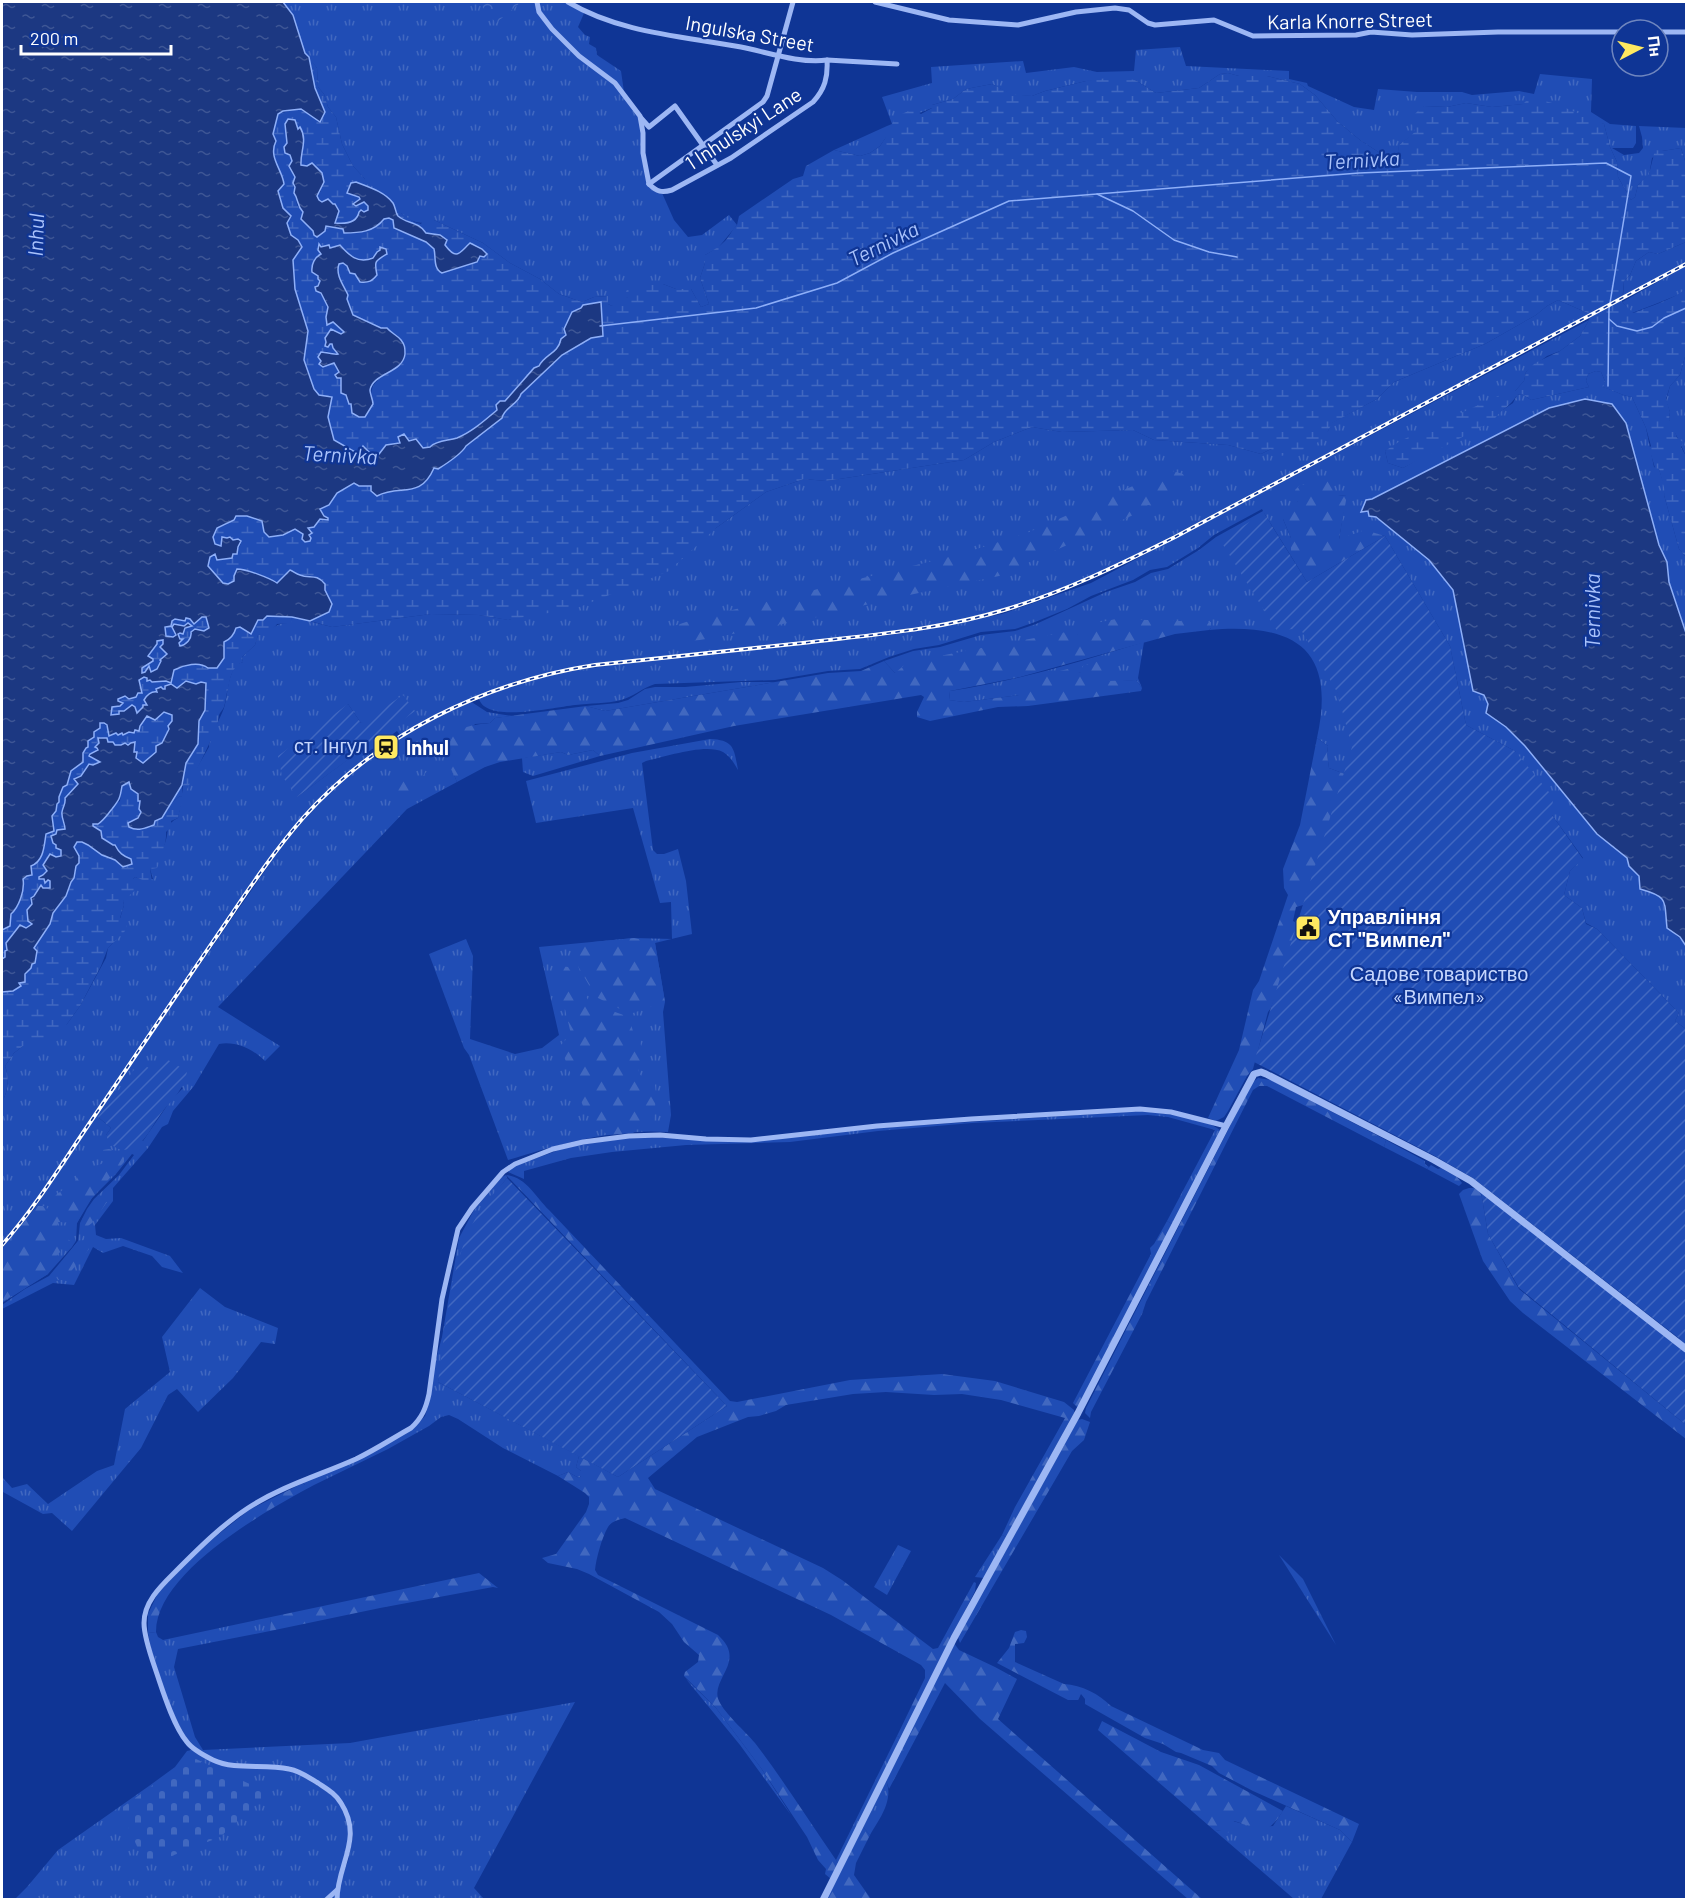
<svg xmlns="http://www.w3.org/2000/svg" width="1688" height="1901" font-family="Barlow,sans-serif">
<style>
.grass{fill:url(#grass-tufts);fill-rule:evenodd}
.forest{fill:url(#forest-firs)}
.wetland{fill:url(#wetland-marsh);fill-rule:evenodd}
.cemetery{fill:url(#cemetery-stones)}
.park{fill:url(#park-crowns)}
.garden{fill:url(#garden-furrows)}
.water{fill:url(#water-ripples);stroke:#8eaff8;stroke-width:1.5;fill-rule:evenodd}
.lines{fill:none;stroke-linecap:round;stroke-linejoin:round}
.stream{stroke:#8eaff8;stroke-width:1.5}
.minor{stroke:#9db7f4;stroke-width:5}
.tertiary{stroke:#9db7f4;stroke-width:7}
.rail-casing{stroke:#fff;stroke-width:4}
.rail{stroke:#0f3595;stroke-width:1.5;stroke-dasharray:4.5;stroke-linecap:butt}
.labels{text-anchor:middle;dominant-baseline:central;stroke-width:4.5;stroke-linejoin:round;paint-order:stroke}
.street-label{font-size:20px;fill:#fff;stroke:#0f3595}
.park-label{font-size:20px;fill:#c5d6fe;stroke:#0f3595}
.poi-label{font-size:20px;font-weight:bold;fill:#fff;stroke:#0f3595;text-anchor:start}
.water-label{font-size:21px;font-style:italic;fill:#a9c2fb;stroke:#0f3595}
</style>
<defs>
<pattern id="grass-tufts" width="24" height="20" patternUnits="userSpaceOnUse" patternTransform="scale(1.5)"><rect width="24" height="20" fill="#204db5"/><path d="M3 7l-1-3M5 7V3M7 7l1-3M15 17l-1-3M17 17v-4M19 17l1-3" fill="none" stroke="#4168c0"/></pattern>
<pattern id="forest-firs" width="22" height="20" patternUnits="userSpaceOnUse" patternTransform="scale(1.5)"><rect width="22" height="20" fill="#204db5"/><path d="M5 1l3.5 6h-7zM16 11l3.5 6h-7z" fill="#4168c0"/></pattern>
<pattern id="wetland-marsh" width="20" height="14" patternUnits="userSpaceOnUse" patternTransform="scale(1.5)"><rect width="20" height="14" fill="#204db5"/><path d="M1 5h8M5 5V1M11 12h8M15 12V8" fill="none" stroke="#4168c0"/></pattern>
<pattern id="cemetery-stones" width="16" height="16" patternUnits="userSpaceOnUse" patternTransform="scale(1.5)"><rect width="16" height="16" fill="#204db5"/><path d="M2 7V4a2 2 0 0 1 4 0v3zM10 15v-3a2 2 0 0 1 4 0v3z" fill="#4168c0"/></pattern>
<pattern id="park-crowns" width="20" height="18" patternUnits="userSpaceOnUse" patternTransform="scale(1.5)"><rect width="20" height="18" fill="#204db5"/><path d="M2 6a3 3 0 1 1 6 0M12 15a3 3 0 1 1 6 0" fill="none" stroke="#4168c0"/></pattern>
<pattern id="garden-furrows" width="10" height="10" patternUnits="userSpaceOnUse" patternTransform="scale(1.5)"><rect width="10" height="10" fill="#204db5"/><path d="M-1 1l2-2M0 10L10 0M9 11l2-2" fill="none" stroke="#4168c0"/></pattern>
<pattern id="water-ripples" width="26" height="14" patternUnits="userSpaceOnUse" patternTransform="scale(1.5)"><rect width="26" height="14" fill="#1c3882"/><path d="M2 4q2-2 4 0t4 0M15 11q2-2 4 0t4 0" fill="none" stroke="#3e5695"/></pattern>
</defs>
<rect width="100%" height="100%" fill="#0f3595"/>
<g class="grass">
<path d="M 283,2 L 568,2 L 585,11 L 578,27 L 585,35 L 590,37 L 589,44 L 596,48 L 597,55 L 621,71 L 624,92 L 640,116 L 649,184 L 662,193 L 674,220 L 688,237 L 702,235 L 729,215 L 737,225 L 718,248 L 705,255 L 705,263 L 700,278 L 709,304 L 701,307 L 691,289 L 676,289 L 663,284 L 628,293 L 628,297 L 612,306 L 608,304 L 608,296 L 594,297 L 582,302 L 559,294 L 540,279 L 510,263 L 483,243 L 434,220 C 420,225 412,223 401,213 L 396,213 L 381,193 L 356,182 L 365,179 L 353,166 L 342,144 L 336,117 L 328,107 L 324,94 L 318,87 L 317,68 L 305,53 L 293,15 Z"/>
<polygon points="1180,47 1186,66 1289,71 1289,79 1307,83 1308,86 1354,107 1374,110 1378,89 1417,92 1462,92 1472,95 1519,91 1534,94 1540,74 1592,79 1591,112 1610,124 1636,126 1636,143 1633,148 1612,148 1624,155 1639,153 1643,148 1642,137 1639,126 1686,128 1686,164 1681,148 1662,151 1652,158 1649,175 1638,185 1635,197 1631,200 1618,177 1617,162 1610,147 1604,124 1524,104 1492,107 1466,103 1447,107 1424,106 1415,133 1399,145 1398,159 1383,155 1360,140 1338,122 1315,95 1300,84 1267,76 1239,76 1228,73 1220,74 1199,88 1156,93 1135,80 1086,81 1045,91 1032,96 1012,95 992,84 966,89 953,99 932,105 932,108 892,124 882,97 932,83 931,67 1023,61 1026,73 1074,67 1097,72 1134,71 1136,50"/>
<polygon points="887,126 887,136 880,146 870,153 860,156 834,150"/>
<polygon points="1686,242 1686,262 1623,296 1624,281 1630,275 1636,261 1649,252 1658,254"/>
<polygon points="1686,266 1686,289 1680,294 1658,303 1632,313 1622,302"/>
<path d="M 1558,300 L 1590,314 L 1174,535 C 1139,553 1104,572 1067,587 C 1010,610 951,623 890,632 L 585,665 C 550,672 515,680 483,694 C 454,706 427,721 400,735 L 397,731 L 368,752 L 370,756 C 335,783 305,813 277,847 L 31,1207 L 2,1242 L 2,1102 C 8,1091 10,1079 5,1066 L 14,1053 L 23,1046 L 67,1024 L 80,1006 L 106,958 L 108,948 L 113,943 L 124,905 L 123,901 L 133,879 L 135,877 L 140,879 L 153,879 L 150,869 C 156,862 162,852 165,843 C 170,831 164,825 178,818 L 182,797 L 180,796 L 170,804 L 182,785 L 182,794 L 209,747 C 210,736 220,719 224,708 C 228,695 227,679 235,667 C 238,663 238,664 243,662 L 242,657 L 255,645 L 258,635 C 272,631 275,622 290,623 L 292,617 L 332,627 L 431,614 L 479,615 L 509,620 L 716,528 L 766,492 L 804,479 L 826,481 L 964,460 L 994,442 L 1032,427 L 1062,432 L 1133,430 L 1154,440 L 1228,445 L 1261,454 L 1271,449 L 1328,431 L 1331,423 L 1377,399 L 1394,382 L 1485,344 L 1536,315 L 1547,306 ZM 348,704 L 361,723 L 415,710 L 297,797 Z"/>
<path d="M 1589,320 L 1580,336 L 1560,351 L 1547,356 L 1526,372 L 1524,381 L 1515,391 L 1385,451 L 1388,463 L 1403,468 L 1498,413 L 1513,403 L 1517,395 L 1522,394 L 1531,400 L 1589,387 L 1586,381 L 1588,374 L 1596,371 L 1601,372 L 1605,381 L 1603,387 C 1613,390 1623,396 1632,397 L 1646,428 L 1654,467 L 1659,469 L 1666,491 L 1664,495 L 1679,549 L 1685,556 L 1686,633 L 1669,581 L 1667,562 L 1659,545 L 1372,499 L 1366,500 L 1362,512 L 1368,511 L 1429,560 L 1453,590 L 1473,690 L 1484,695 L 1488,704 L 1486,713 L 1506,727 L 1525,746 L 1597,834 L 1627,858 L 1629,866 L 1639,876 L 1639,886 C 1645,892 1654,890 1660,896 C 1668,905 1663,915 1668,924 C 1672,935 1680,936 1686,946 L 1686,1029 L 1675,1021 L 1679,1013 L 1597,929 L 1586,923 L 1582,908 L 1564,895 L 1570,871 L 1583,858 L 1552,815 L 1515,751 L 1466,725 L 1450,646 L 1385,536 L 1365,531 L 1339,540 L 1346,495 L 1298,501 L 1283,519 L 1291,538 L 1291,556 L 1264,513 L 1300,627 L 1337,690 L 1353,748 L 1345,774 L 1329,768 L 1327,754 L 1328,746 L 1317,738 C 1337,647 1293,623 1209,630 L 1211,628 L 1090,629 L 1077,635 L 895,673 L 884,661 L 913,651 L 940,647 L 981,635 L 1015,631 L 1036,624 L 1106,592 L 1135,582 L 1151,573 L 1168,569 L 1199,550 L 1216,537 L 1263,511 L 1262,509 L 1214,535 L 1198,548 L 1167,567 L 1150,570 L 1133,580 L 1091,596 L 1067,609 L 1035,622 L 1015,629 L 981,632 L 939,645 L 914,649 L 889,657 L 860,669 L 828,671 L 775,680 L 655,684 C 642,688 633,697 621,700 C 606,704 590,703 575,705 C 555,707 484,724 479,698 C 541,671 609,665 676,658 C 747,650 819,643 890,635 L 934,628 L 1002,614 L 1091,583 Z"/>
<polygon points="1686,353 1686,456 1669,420 1670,412 1666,401 1670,386 1680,375"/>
<path d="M 1144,642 L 1138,678 L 1142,688 L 1136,680 L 1108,682 L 1081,672 L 1019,695 L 964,702 L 949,700 L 950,691 C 1016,681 1080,662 1144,642 Z"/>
<polygon points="741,682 775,682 605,711 586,706 618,703 628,700 645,689 655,687 685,687"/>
<path d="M 470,701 L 487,712 L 512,716 L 495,718 L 490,723 L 475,724 L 446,755 L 457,782 L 407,809 L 218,1007 L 280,1046 L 265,1061 C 253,1049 236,1041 219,1044 L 194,1086 L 173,1111 L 168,1124 L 162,1127 L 148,1148 L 113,1188 L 113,1201 L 95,1225 L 96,1235 L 106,1239 L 121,1238 L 170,1256 L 183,1273 L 162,1267 L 152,1256 L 123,1246 L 103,1253 L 93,1247 L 74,1285 L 53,1283 L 2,1309 L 2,1305 L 25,1289 L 49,1276 L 78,1241 L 80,1223 L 87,1209 L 94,1199 L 119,1175 L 134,1155 L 132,1154 L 116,1174 L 92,1198 L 85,1208 L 77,1223 L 76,1241 L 72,1247 L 48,1274 L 2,1303 L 2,1248 L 35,1208 L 109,1096 L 280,849 C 302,822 325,795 352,772 C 388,743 429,721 470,701 ZM 153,1071 L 183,1088 L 171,1100 L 143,1141 L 106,1135 L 111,1128 L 99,1118 Z"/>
<path d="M 710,739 C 734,740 734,748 738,770 C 734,763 730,756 723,752 C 705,743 665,757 646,761 L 642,763 L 653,850 L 657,854 L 664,854 L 678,849 L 686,881 L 692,934 L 655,943 L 665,1002 L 663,1012 L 671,1115 L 668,1132 C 613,1128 560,1144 508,1160 L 469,1055 L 464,1048 L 429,954 L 466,939 L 473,956 L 470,1039 L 515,1054 L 542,1048 L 559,1035 L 539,947 L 634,938 L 672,939 L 671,902 L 660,903 L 633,808 L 536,823 L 526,781 L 632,753 Z"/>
<polygon points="593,750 600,756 533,776 523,772 522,758 561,752 568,755"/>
<path d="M 1140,1111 C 1161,1113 1204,1117 1220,1130 L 1220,1133 L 1172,1224 L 1167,1221 L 1215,1130 L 1168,1117 L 1148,1115 L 972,1123 L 878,1131 L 790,1142 L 686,1145 L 612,1152 L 571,1158 L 524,1171 L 524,1179 L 508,1172 L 512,1167 L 570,1146 L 629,1138 L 654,1137 L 751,1141 L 877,1128 Z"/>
<polygon points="1386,1140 1425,1161 1425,1164 1429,1167 1427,1169 1384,1147"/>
<polygon points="506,1175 507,1178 478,1214 438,1382 579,1456 576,1467 581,1471 581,1476 579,1478 568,1472 558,1476 503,1448 458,1419 449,1415 441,1417 429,1426 388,1449 314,1485 305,1485 303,1483 413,1429 425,1416 428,1407 435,1363 442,1337 459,1238 474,1210 502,1177"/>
<polygon points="200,1288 225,1307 278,1328 275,1344 261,1342 233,1378 198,1412 177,1389 168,1395 141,1448 72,1531 52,1513 43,1514 3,1492 2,1477 12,1488 27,1484 48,1504 97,1471 114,1465 125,1409 170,1372 162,1337"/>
<polygon points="1002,1535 1006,1537 984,1578 975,1577"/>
<polygon points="898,1545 911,1551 887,1595 874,1587"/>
<polygon points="1279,1555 1303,1579 1336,1645"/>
<polygon points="271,1617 270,1631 178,1649 174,1667 195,1737 203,1750 350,1743 575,1702 474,1888 484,1899 338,1899 339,1885 348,1861 353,1837 352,1825 341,1801 298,1771 223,1763 212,1759 188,1742 170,1707 151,1649 148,1633 156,1632 158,1637 163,1640"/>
<polygon points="686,1679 716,1708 761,1768 791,1815 740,1745"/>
<polygon points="897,1736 901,1738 839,1865 836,1860"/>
<polygon points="192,1750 214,1762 276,1768 297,1773 334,1796 345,1812 350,1837 335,1899 14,1900 27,1887 58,1850 149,1786 175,1767 187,1751"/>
<path d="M 886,1780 C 894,1800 880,1818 870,1835 L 863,1827 Z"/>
<polygon points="1286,1806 1340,1830 1352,1842 1321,1899 1294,1899 1215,1831 1221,1830 1233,1821 1256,1828 1273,1826"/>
</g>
<g class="forest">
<polygon points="1169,470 1183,474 1193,494 1186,496 1179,481 1163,495 1158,508 1148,505 1142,511 999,576 881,601 813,618 712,638 675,644 668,628 695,619 961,554 1027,533"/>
<polygon points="1328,478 1337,496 1347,495 1339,539 1365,530 1385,536 1307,582 1291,556 1291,538 1283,519 1283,511 1298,501 1295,490 1299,486"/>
<path d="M 1116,619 L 1211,622 L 1211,628 L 1209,630 L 1175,634 L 1020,677 L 950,691 L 949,700 L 964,702 L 1019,695 L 1022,680 L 1068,669 L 1075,669 L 1076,673 L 1081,672 L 1083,666 L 1102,660 L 1110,663 L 1106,669 L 1111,673 L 1108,681 L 1136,680 L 1142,688 L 1141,691 L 1028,706 L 998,707 L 930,721 L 917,717 L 917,712 L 924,697 L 921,695 L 734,726 L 600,756 L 593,750 L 568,755 L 561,752 L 500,762 L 485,767 L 457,782 C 454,774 447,763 446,755 C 443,729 470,725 490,723 L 495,718 L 586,706 L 605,711 L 828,673 L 861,671 L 884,661 L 895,673 L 908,662 L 1066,632 L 1077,635 L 1081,627 L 1090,629 L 1091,624 Z"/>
<polygon points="1317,738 1328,746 1327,754 1329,768 1345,774 1307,904 1296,907 1293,921 1300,925 1271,1008 1268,1012 1253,1069 1247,1076 1228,1111 1224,1117 1216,1121 1208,1118 1239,1050 1253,990 1259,981 1288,895 1284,888 1283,869 1300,825"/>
<path d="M 435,763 L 443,762 L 446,765 L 403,806 C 390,802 390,792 392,781 L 405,776 L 416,783 Z"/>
<polygon points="634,938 655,943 665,1002 630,1014 596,997 575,961 578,949 593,942"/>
<polygon points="561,966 568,967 590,1003 629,1017 634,1035 640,1039 641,1046 647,1051 638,1070 641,1076 654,1076 656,1094 654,1122 642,1123 633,1133 607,1135 583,1106 560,1046 571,1034 559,984"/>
<polygon points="1258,1078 1271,1080 1386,1140 1384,1147 1267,1086 1259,1086 1253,1090 1146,1302 1142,1314 1091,1412 1090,1418 1085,1413 1086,1408 1252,1083"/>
<polygon points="109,1149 124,1154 124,1162 92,1198 77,1223 58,1222 57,1226 66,1238 72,1242 72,1247 67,1249 60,1248 61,1251 50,1263 48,1274 2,1302 2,1264 17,1252 12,1238 37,1206 45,1206 47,1209 56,1195 76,1180 78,1173 106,1162 103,1150"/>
<polygon points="1431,1165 1438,1169 1441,1168 1457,1177 1462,1183 1459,1186 1427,1169"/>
<path d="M 506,1175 C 525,1176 536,1197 549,1210 L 730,1401 L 737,1402 L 850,1380 L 942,1374 L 995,1381 L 1064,1402 L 1074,1410 L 1074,1413 L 1006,1537 L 1002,1535 L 1015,1507 L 1065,1418 L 1001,1400 L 962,1394 L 934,1395 L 886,1392 L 853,1394 L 786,1405 L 776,1411 L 759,1416 L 748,1417 L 697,1437 L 648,1478 L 655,1489 L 823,1568 L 842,1580 L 933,1649 L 938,1648 L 974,1582 L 976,1583 L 975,1591 L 901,1738 L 897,1736 L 925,1678 L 925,1670 L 921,1665 L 831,1615 L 625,1518 C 618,1520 612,1521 608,1527 C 602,1537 596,1559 595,1570 L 598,1575 L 718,1635 C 748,1662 709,1679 719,1701 C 725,1714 745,1731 755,1743 C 784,1781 809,1821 836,1860 L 839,1865 L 831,1879 L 825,1874 L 826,1869 L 818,1860 L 807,1837 L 761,1768 L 716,1708 L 684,1676 L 685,1672 L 698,1662 L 699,1655 L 684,1642 L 672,1624 L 659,1612 L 589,1574 L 577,1569 L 548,1563 L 542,1558 L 556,1554 L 586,1512 L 589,1504 L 589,1497 L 585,1493 L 558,1476 L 568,1472 L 579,1478 L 581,1476 L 581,1471 L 576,1467 L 579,1456 L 618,1477 L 727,1406 Z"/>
<polygon points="1469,1188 1474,1188 1481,1192 1488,1234 1519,1289 1686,1425 1686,1439 1523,1313 1510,1301 1483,1261 1459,1194 1463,1190"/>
<polygon points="98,1197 103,1201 107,1202 92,1223 88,1226 97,1241 94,1243 88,1242 89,1249 64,1280 58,1280 54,1274 55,1271 78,1241 85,1240 82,1219 92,1211"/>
<polygon points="1167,1221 1172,1224 1078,1408 1073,1403 1151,1254 1150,1248 1154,1244"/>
<polygon points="1082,1419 1090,1422 1084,1440 1072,1451 960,1643 958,1637 1078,1420"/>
<path d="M 303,1483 L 305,1485 L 314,1485 C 267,1510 156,1572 156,1632 L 148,1633 L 148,1614 L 158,1593 L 200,1549 L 249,1510 Z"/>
<polygon points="479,1573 498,1588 493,1587 380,1608 270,1631 271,1617"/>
<path d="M 1021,1630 L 1026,1631 L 1027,1637 L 1024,1643 L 1015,1644 L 1015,1662 L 1064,1684 C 1082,1685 1099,1694 1111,1706 L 1203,1750 L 1219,1753 L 1225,1760 L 1359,1824 L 1352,1842 L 1340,1830 L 1253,1791 L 1219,1773 L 1212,1766 L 1181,1753 L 1176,1752 L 1163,1744 L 1145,1738 L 1085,1704 L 1085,1699 L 1081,1694 L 1078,1700 L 1068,1700 L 997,1663 L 1009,1648 L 1015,1632 Z"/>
<polygon points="954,1643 959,1650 995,1667 1017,1679 998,1719 1202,1899 1188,1899 980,1719 945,1683 889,1789 886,1780"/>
<path d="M 1102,1721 L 1161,1752 L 1199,1765 L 1283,1811 C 1265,1838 1262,1830 1234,1821 L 1228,1833 L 1221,1830 L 1215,1831 L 1098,1730 Z"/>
<polygon points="863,1827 870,1835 856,1863 854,1875 871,1899 825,1900"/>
</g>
<g class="wetland">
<path d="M 309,57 L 317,68 L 318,87 L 324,94 L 328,107 L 336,117 L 342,144 L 353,166 L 365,179 L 363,182 L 356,182 L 360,199 L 353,203 L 356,206 L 364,202 L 368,206 L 368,210 C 356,218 350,225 335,223 L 339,211 L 333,205 L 319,200 L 317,196 L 321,191 L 307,167 L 301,165 L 300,158 L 303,152 L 298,130 L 285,124 L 287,143 L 295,177 L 293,183 L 297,205 L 303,212 L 301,219 L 313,231 L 326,226 L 343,229 L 344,233 C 359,233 374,232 384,219 L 389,218 L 393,220 L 394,229 L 426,242 L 434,249 L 436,268 L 442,273 L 477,262 L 480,256 L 487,255 L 482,249 L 466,246 L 462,252 C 453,256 450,252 445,245 L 447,240 L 440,235 L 426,233 C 418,222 405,223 396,213 L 401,213 L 414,222 L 421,224 L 424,219 L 434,220 L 483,243 L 510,263 L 540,279 L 559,294 L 582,302 L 594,297 L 608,296 L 608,304 L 612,306 L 616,300 L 628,297 L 626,291 L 633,285 L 646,283 L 663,284 L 676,289 L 691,289 L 701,307 L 709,304 L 700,278 L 705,263 L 705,255 C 712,251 719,247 725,241 C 730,236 732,229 737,225 L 739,216 L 793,179 L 803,176 L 806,166 L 834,150 L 860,156 L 870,153 L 880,146 L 886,137 L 887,126 L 892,124 L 895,117 L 913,109 L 921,114 L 932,108 L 932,105 L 953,99 L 966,89 L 992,84 L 1012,94 L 1032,96 L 1045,91 L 1086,81 L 1114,77 L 1135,80 L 1156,93 L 1199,88 L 1220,74 L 1228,73 L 1239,76 L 1267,76 L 1300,84 L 1315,95 L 1338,122 L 1360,140 L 1383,155 L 1397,159 L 1399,145 L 1415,132 L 1410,118 L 1424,106 L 1447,107 L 1466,103 L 1492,107 L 1523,104 L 1530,97 L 1556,104 L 1604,124 L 1610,147 L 1617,162 L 1618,177 L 1631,200 L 1635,197 L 1638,185 L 1649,174 L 1655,150 L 1662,151 L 1681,148 L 1686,164 L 1686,242 L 1658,254 L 1649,252 L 1636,261 L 1630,275 L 1624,281 L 1622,302 L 1633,313 C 1651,306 1671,300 1686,289 L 1686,353 L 1680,375 L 1670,386 L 1666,399 L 1670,412 L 1669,420 L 1673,424 L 1677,438 L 1683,442 L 1681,447 L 1686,456 L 1686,568 L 1685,556 L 1679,549 L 1664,495 L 1665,491 L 1659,469 L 1655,468 L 1649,448 L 1651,446 L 1646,428 L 1632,397 C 1623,396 1613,390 1602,387 L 1605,381 L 1601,372 L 1596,371 L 1588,374 L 1586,381 L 1589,387 L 1531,400 L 1522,394 L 1517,395 C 1511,406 1500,410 1493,421 L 1403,468 L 1388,463 L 1385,451 L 1400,441 L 1509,391 L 1515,391 L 1524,381 L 1526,372 L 1535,363 L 1560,351 L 1580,336 L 1589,320 L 1590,314 L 1558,300 L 1547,306 L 1536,315 L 1485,344 L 1394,382 L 1377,399 L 1332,423 L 1328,431 L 1316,444 L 1293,454 L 1280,456 L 1271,449 L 1261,454 L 1228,445 L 1154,440 L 1133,430 L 1062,432 L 1032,427 L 994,442 L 964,460 L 826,481 L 804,479 L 766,492 L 716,528 L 669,571 L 577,608 L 508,620 L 479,615 L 431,614 L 332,627 L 310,621 L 329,612 L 332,605 L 325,590 L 325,584 C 315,572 298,576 284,576 L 277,583 C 270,578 246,569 237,569 L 234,575 L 234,581 L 228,584 L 223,584 L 207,566 L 210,556 L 216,554 L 217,560 L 232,558 L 241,544 L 233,541 L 221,542 L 221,546 L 215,544 L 213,537 L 217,528 L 226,525 L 236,516 L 247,516 L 262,521 L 264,532 L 283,535 L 295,529 L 309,535 L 308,528 L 320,518 L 326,516 L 324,516 L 320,509 L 337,493 L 354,483 L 394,492 L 409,490 L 435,467 L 438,469 C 446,464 462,453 466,446 L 520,399 L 521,395 L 562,355 L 591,338 L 602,336 L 600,302 L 583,305 L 581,308 L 572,312 C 569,325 567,339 557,349 C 551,355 543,358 539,366 L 534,368 L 505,401 L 496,405 L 497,410 C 485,420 472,432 457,438 C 448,441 437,440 430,447 L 423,448 L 416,439 L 387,445 L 379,454 L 372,457 L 363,447 L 360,452 L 355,452 L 334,440 L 328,417 L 332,397 L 319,395 L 314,389 L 304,360 L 308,331 L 295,289 L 293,260 L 298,240 L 291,235 L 278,191 L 284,184 C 282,169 268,157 276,141 L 273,135 L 278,114 L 301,108 L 325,112 L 315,88 ZM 335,247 L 343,249 C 353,265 369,262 381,250 L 386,254 L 377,260 L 375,264 L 347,266 L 343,263 L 339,264 L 337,269 L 343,287 L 347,291 L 347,299 L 353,315 L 382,328 L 385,327 L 405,347 C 405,354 405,361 400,365 C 398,368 395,369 392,371 C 375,381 369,384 372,405 L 364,415 L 346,397 L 341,378 L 338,374 L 340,371 L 334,363 L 319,365 L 319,364 L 322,362 L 320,358 L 324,351 L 338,354 L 327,337 L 331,330 L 341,334 L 344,331 L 333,321 L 328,325 C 326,319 328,316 327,309 C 327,303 320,292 315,287 L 318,286 L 320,281 L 312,266 C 319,257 322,248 335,247 Z"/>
<path d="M 277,615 L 292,617 L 291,623 L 277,624 C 274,629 269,629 266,636 L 263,634 L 258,635 L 255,645 L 242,657 L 243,662 C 232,666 230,678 228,689 C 226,694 226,701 224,707 C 223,710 220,712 219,715 C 218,720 218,724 216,729 C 206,751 196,772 184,795 L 182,794 L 186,763 L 198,744 L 199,721 L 196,684 L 186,681 L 177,688 L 163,689 L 161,687 L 147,702 L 147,705 L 137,713 L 135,710 L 128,709 L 119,711 L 118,714 L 111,715 L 112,707 L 120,702 L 118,699 L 125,696 L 129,699 L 133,698 L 140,686 L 139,680 L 144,677 L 152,682 L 162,680 L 171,682 L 174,670 C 185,665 199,661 209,668 L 217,668 L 224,658 L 224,642 C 231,639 234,635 236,628 L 240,627 L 247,632 L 258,620 L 263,620 L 267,616 Z"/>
<path d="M 206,617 L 209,628 L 204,631 L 195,629 C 191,636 188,644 180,646 L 180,640 L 178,634 L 179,632 L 183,633 L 187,627 L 174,624 L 176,635 L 173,637 L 166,636 L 165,627 L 175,619 L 185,621 L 186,618 Z"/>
<polygon points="163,639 167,653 157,669 150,672 149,667 145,673 141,673 142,668 150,658 148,656 157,641"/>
<path d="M 164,712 L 172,715 L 172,721 L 168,726 C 168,740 154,756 143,763 L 136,758 L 136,754 L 134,750 L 135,746 C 126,743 117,748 108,742 L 108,739 L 100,737 L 98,751 L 90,754 L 100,762 L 87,769 L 81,776 L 75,777 L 78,784 C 72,792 60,809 62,820 C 63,823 65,826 65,829 L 57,830 L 56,835 L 54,835 L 56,845 L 62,851 L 61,856 L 47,858 L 45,862 L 47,871 L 39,879 L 50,881 L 50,888 L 43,887 L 41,885 L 30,900 L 33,924 L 26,928 L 18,929 L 10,939 L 5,957 L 2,959 L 2,930 L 10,926 L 11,914 L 23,879 L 44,848 L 46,834 L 54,831 L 52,816 L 63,787 L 67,785 L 71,771 C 81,765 84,752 88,741 L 93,738 L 94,732 L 101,722 L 116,733 C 131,732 138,728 147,716 L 160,715 Z"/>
<path d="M 128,782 C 137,795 145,801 138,818 L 130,821 L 155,821 L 168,810 L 170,804 L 180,796 L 183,797 L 178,818 L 171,821 L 172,826 L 166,832 C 167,841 161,860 157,868 L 150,869 L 152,881 L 145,881 L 135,877 L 133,879 L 139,887 L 123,901 L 124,905 L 120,918 L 126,921 L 127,925 L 125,931 L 108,948 L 101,966 L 80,1006 L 67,1024 L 53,1039 L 42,1046 L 23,1046 L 14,1053 L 5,1066 C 10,1079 8,1091 2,1102 L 2,992 L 13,991 L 31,968 L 34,948 L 50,924 L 53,913 L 66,896 L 79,856 L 74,846 L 77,842 C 91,841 103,860 114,860 C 115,860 121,857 123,856 C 113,846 102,838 93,826 L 93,824 L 110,813 L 112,807 L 120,801 L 122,786 Z"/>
</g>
<polygon class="cemetery" points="196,1759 269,1793 220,1837 146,1866 120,1809 171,1772"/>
<polygon class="park" points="484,2 521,2 496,23 480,4"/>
<g class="garden">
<polygon points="1264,513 1307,582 1385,536 1450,646 1466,725 1515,751 1553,797 1552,815 1583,859 1570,871 1564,895 1582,908 1586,924 1597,929 1679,1013 1675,1021 1686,1029 1686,1425 1519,1288 1488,1234 1481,1192 1677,1344 1680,1339 1473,1178 1435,1156 1254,1062 1352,747 1337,692 1300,628 1277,631 1220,540"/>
<polygon points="403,695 415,711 297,797 282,776 278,756 348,704 361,723"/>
<path d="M 163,1057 L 187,1071 C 185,1090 170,1101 160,1115 C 154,1123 150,1132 144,1139 C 132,1154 113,1154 106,1135 L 111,1128 L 98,1117 L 140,1062 L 153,1071 Z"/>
<path d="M 507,1178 L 727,1406 L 618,1477 L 438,1382 C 446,1328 449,1262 478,1214 C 486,1201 497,1190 507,1178 Z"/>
</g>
<g class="water">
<path d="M 2,2 L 283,2 L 293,15 L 305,53 L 309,57 L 315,88 L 325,112 L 320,122 L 301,109 L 283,111 L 278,114 L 273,134 L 276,141 C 268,157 282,169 284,184 L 278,191 L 283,208 L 291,216 L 287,223 L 291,235 L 298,240 L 302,247 L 293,260 L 295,289 L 308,331 L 304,360 L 314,389 L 319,395 L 332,397 L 328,417 L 334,440 L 355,452 L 360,452 L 363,446 L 373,456 L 379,454 L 386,445 L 400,443 L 398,437 L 404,434 L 409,441 L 416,439 L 423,448 L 430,447 C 437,440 448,441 457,438 C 472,432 485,420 497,410 L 496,405 L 500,401 L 505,401 L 534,368 L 539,366 C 545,354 558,354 561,339 L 566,335 L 564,329 L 572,312 L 581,308 L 583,305 L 601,302 L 603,336 L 591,338 L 562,355 L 521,394 C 518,405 504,407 502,418 L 466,446 C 462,453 446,464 438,469 L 434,468 C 420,500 401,484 377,496 L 371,491 L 371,486 L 359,486 L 354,483 L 337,493 L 329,505 L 320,509 L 324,516 L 328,518 L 328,520 L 320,519 L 314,527 L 308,528 L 312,533 L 309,535 L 311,538 L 310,541 L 305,542 L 302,539 L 303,534 L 295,529 L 283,535 L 269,537 L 264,532 L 262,521 L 247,516 L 236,516 L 234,520 L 217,528 L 213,537 L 215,544 L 221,546 L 222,537 L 227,538 L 230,537 L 233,540 L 238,539 L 241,541 L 238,547 L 237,554 L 233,554 L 232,558 L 217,560 L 215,554 L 210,557 L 208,566 L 223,583 L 228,584 L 234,581 L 234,576 L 237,569 C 246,569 270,578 277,583 L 290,570 C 293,571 296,574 300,575 C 310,579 316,573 325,584 L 325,590 L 332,604 L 329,612 L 310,621 L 292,617 L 267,616 L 263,620 L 258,620 L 251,634 L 240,627 L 236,628 C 234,635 231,639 224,642 L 224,658 L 217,668 L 208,668 C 199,661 184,665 174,670 L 171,683 L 166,681 L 152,682 L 150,680 L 147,681 L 147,678 L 144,677 L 139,680 L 142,693 L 138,693 L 136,697 L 129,699 L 125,696 L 118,699 L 118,701 L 123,703 L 120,706 L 112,707 L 111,715 L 119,714 L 119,711 L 124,711 L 132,705 L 135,707 L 137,713 L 143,707 L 143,705 L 147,705 L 144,700 C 147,695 151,691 157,692 L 156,689 L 161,687 L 163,689 L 165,689 L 165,686 L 171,684 L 177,688 L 186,681 L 196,684 L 201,682 L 206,683 L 205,710 L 199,721 L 198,744 L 186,763 L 182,785 L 162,818 L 155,821 L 154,825 C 145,828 138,832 129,827 L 128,823 L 138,818 L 141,812 L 139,809 L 140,801 L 138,801 L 138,794 L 131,789 L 129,782 L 122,786 C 120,799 119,800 112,809 C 107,815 104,820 98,824 L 93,824 L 93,826 L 101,831 L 102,838 L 113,845 L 115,845 C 119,853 123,856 131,859 L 132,864 L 123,867 L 115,860 L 102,855 L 88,845 L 82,842 L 77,842 L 74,847 L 79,856 L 79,863 L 76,866 L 74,878 L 71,882 L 66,896 L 53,913 L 50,924 L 34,948 L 37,951 L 35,963 L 32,964 L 31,968 L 25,974 L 25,982 L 19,983 L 21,986 L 13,991 L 2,992 L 2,959 L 5,957 L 5,951 L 7,950 L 6,943 L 20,925 L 26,928 L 32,924 L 28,921 L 27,910 L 32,904 L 31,898 L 34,896 L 41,885 L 43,888 L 50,888 L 50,881 L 48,880 L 45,883 L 44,879 L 39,879 L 39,877 L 43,875 L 47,871 L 43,865 L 50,854 L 56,857 L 61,856 L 61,850 L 56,848 L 56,845 L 53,843 L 51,836 L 56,834 L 57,830 L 65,829 C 65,823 61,818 62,812 C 63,806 66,804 65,798 L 78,784 L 74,779 L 81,776 L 89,764 L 93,765 L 100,762 L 89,756 L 90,754 L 98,750 L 97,748 L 95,747 L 99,743 L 98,738 L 107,738 L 108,742 L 113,742 L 115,745 L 121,745 L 125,743 L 128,745 L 131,743 L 135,742 L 134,752 L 137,752 L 136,758 L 143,763 L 156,752 L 156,746 L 162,743 L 169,729 L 168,726 L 172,721 L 172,715 L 164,712 L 155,720 L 147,716 L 140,726 L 139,731 L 135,730 L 134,733 L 129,732 L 123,735 L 122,733 L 118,735 L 116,733 L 109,736 L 107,725 L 104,723 L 100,723 L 100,728 L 94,732 L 94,737 L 88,741 L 88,747 L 86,748 L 83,753 L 83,762 L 71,771 L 67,785 L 63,787 L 59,797 L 59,802 L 57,804 L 56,811 L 52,816 L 54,831 L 46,834 C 44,846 44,861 31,866 L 32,875 L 27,876 L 23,879 C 25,890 19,907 11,914 L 10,926 L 2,930 ZM 202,617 L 206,617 L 209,628 L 204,631 L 195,629 L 191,632 C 192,639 186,645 180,646 L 179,643 L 183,639 L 180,639 L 178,634 L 180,633 L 183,634 L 185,628 L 192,626 L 188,623 L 184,626 L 174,624 L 172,627 L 176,635 L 173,637 L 166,636 L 165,627 L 171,626 L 172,621 L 175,619 L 185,621 L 186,618 L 190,619 L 194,624 ZM 163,640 L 163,644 L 160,647 L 167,654 L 160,660 L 161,661 L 157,669 L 151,672 L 149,666 L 145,672 L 142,673 L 142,668 L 153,661 L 153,659 L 148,656 L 157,644 L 157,641 Z"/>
<path d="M 288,119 L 295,120 L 298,129 L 300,127 C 308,140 300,152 301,165 L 307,166 L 312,163 L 322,173 L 324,182 L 317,196 L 319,200 L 322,202 L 328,199 L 333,204 L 335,204 L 339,211 L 335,223 C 345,224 357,223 359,212 L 361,210 L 364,212 L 368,210 L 368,206 L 364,202 L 356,206 L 353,204 L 360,199 L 359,197 L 347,193 L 351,183 L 356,182 C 369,187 385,192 393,203 C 396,208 395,212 398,216 C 407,224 418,221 426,233 L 440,235 L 447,240 L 445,245 C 457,261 459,253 470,243 L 482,249 L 487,254 L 484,257 L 480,256 L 477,262 L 442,273 C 433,269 436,257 434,249 L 426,242 L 394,228 L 393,220 L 389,218 L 384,219 C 374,232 359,233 344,233 L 343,229 L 326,226 L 325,231 L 317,237 L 314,235 L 313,231 L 301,219 L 303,212 C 296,204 299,200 294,193 L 295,187 L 293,183 L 295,177 L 289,166 L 292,161 L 290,155 L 285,153 L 284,147 L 287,143 L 285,124 Z"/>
<path d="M 319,244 L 321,247 L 329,245 L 330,248 L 340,245 C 349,255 357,264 373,258 L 377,252 L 380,250 L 380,247 L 386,249 L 387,254 C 375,261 374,261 377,275 C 372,281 369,283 360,282 L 355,274 L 350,273 L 347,266 L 343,263 L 339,264 C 335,275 344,286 348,295 L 347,299 L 353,315 L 381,328 L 387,328 C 391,333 397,335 401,340 C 405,345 405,348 405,354 C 403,373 373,373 370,390 C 370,394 373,400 373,404 L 365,417 L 359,417 L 352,413 L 351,404 L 349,404 L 346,395 L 341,393 L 341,378 L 337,378 L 335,375 L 339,372 L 334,363 L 323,367 L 319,364 L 321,361 L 318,357 L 321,352 C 324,352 334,355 338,354 L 333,348 L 332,344 L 330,344 L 328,347 L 325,346 L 326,342 L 325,338 L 331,329 L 341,334 L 344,332 L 333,322 L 327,325 L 326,317 L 328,307 L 321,293 L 316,291 L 315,287 L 318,286 L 320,281 L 318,279 L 318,276 L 312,272 C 311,264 315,257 321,254 L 318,250 Z"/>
<path d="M 1585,399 L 1612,404 L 1626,423 L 1659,545 L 1667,562 L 1669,582 L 1686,633 L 1686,946 L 1680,937 L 1667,928 C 1664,900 1669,897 1640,889 L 1639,876 L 1629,866 L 1627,858 L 1597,834 L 1525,746 L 1506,727 L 1486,713 L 1488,704 L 1484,695 L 1473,691 L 1453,590 L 1429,560 L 1376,517 L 1369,516 L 1368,511 L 1361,512 L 1366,500 L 1372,499 L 1549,408 Z"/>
</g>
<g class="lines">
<g class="stream">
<polyline points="1097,194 1133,211 1174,240 1209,252 1237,257"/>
<polyline points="1609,319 1617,326 1637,331 1652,327 1664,318 1686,308"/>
<polyline points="600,326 756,308 837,283 893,253 1009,201 1359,173 1606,163 1631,176 1609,309 1608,386"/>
</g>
<g class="minor">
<polyline points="537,2 539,12 552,29 579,56 615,83 640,116 643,133 643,153 649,184"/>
<path d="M 568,2 C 620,33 682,36 741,47 C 766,52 801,64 827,60 L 897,64"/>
<polyline points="875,2 949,20 1018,25 1076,12 1115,8 1129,10 1148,23 1155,25 1214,20 1253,36 1356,35 1371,32 1412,35 1498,32 1622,32"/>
<polyline points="1658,32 1686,32"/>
<polyline points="641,118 649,127 675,106 717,165"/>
<polyline points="649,184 763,102 767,96 793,2"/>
<path d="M 649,184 C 657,192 662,193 672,190 L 731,158 L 813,102 C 825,89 828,77 827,60"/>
<polyline points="326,1900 337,1890"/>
<path d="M 337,1900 C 337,1864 364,1839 341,1803 C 336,1794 327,1789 318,1783 C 308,1777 300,1771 289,1769 C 265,1763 236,1771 213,1760 C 205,1756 192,1749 187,1742 C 175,1728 165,1698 159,1680 C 154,1664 144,1640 144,1623 C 144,1601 162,1585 177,1570 C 199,1548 222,1525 248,1508 C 282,1486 320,1475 356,1459 C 375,1450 393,1438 411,1428 C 422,1418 426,1408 429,1394 L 442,1299 L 458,1229 L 472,1208 L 503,1172 L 515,1164 L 553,1149 L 583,1142 L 629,1136 L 660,1135 L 706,1139 L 751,1140 L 877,1126 L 971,1119 L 1140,1109 L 1171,1112 L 1226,1126"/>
</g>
<polyline class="tertiary" points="823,1900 954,1638 1078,1413 1226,1126 1254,1074 1261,1072 1266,1074 1434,1160 1471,1181 1686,1349"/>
<g class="rail-casing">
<path id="rail" d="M 2,1245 C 35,1208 61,1165 89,1124 C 130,1063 171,1003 212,943 C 241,901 269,857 303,818 C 378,734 485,682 595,665 C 665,658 734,650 803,643 C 870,635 939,630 1004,610 C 1064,592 1119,565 1175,537 L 1686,264"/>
</g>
<use href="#rail" class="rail"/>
</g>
<defs>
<g id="station-square" transform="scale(1.35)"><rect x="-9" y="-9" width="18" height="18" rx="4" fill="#ffe960" stroke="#0f3595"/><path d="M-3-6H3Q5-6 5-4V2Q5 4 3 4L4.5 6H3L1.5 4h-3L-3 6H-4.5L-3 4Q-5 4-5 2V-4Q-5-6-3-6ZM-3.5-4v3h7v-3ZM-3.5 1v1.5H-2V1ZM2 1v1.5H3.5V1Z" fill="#111"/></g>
<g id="civic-square" transform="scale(1.35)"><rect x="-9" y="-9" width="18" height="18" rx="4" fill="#ffe960" stroke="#0f3595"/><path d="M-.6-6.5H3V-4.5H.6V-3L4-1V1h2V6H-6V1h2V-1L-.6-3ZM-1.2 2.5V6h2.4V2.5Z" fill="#111"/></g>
</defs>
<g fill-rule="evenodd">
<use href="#station-square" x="386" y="747"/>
<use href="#civic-square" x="1308" y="928"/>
</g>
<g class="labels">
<g class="street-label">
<text transform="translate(1350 20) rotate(-1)">Karla Knorre Street</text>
<text transform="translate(750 33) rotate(10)">Ingulska Street</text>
<text transform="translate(743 128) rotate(-33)">1 Inhulskyi Lane</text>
</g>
<g class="park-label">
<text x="331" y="745">ст. Інгул</text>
<text x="1439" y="973">Садове товариство<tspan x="1439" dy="23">«Вимпел»</tspan></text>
</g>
<g class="poi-label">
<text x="406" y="747">Inhul</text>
<text x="1328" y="916">Управління<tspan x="1328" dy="23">СТ "Вимпел"</tspan></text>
</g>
<g class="water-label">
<text transform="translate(1362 159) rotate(-3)">Ternivka</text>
<text transform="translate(35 235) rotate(-88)">Inhul</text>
<text transform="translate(883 243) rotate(-26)">Ternivka</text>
<text transform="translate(340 454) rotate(3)">Ternivka</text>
<text transform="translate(1591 611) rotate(-90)">Ternivka</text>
</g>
</g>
<rect width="1688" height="1901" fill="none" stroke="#ffffff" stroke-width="6"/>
<g transform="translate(1640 48) rotate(83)"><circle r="28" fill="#0f3595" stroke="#6f86bf" stroke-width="1.5"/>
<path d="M0-4.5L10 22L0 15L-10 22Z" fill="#ffe960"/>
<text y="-9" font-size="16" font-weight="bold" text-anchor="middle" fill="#ffffff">Пн</text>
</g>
<path d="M21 45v9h150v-9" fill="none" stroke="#ffffff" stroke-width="3"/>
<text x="30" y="45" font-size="18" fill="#ffffff" stroke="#0f3595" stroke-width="4.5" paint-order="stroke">200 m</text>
</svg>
